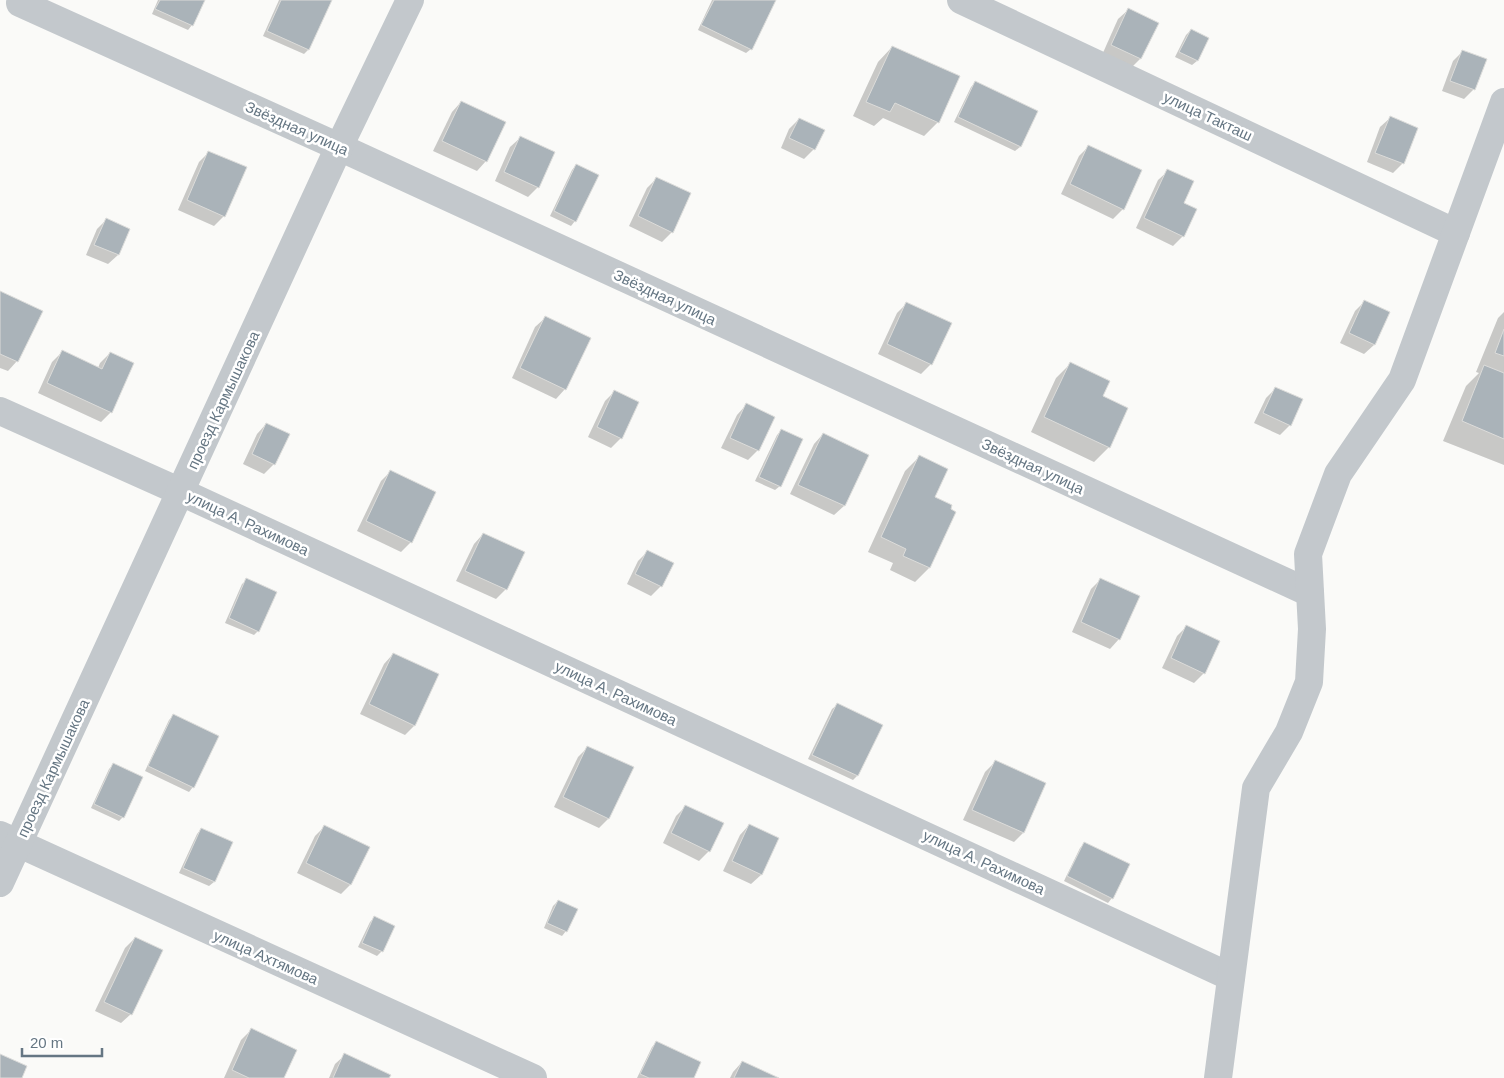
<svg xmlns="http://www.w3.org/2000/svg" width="1504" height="1078" font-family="Arial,sans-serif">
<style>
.shadow{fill:#0003}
.building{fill:#aab3b9;stroke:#dcdcda}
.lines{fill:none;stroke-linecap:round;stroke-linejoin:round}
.minor{stroke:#c3c8cc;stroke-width:28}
.labels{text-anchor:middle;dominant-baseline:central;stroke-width:5;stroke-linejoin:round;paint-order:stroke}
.street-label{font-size:15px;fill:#657683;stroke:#fff}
</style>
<rect width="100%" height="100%" fill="#fafaf8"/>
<g class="shadow">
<polygon points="158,0 203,0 192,25 188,30 152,14"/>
<polygon points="279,0 330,0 308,50 304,54 263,36"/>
<polygon points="712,0 775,0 751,49 746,53 698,30"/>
<polygon points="1128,10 1157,23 1140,59 1131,68 1102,55 1118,19"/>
<polygon points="1191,30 1208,39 1197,61 1192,65 1175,57 1186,35"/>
<polygon points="892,47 938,122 924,136 883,118 874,126 853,116 878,62"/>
<polygon points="1463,51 1474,89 1464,99 1442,91 1453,61"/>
<polygon points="975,83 1037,112 1020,147 1015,151 954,122 971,87"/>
<polygon points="461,102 486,161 477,171 433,151 452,112"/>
<polygon points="1390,118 1403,163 1393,173 1367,162 1380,127"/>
<polygon points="799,119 814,149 804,159 781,148 789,129"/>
<polygon points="520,138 538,187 528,197 495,181 510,147"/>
<polygon points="1089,146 1123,209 1113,219 1061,194 1079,156"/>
<polygon points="209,152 224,216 214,226 178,210 199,162"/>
<polygon points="576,165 575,221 571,226 550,216 572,170"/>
<polygon points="1168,171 1182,203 1183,236 1173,246 1136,228 1158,180"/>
<polygon points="657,178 672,232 662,242 629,226 647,188"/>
<polygon points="106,220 129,230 118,255 108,264 86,255 97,229"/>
<polygon points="0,292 17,361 8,371 0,368"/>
<polygon points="1364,302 1388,313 1374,345 1364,354 1340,343 1355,311"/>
<polygon points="906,304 931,364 921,374 878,354 897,313"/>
<polygon points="1504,312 1504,465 1443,441 1466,386 1479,373 1476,372 1498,318"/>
<polygon points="545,318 565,389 556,399 512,378 535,327"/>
<polygon points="62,352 98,368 100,363 110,353 111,412 101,422 38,393 52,362"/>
<polygon points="1070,364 1101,396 1127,408 1109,447 1094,462 1031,432 1056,378"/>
<polygon points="1276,388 1290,425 1280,435 1254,423 1266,398"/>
<polygon points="614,392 621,438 611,448 588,437 605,401"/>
<polygon points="746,405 758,450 748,460 721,448 737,415"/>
<polygon points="266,424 274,464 264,474 243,464 257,434"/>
<polygon points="782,430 780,486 775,490 755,481 777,435"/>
<polygon points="823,434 867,455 844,506 834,515 790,494 814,444"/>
<polygon points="919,457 933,498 929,568 915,582 890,570 893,563 868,552 905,471"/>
<polygon points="391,471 411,542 401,552 357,531 381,481"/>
<polygon points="483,534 523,553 505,590 496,599 456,581 474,544"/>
<polygon points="648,551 661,586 651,596 627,584 638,561"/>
<polygon points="1101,579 1119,639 1110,649 1072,632 1091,589"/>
<polygon points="247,580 258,631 254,635 225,623 242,584"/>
<polygon points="1187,626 1204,673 1194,683 1162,668 1177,636"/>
<polygon points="393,654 414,726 405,735 360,714 384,664"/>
<polygon points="837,705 857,776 853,780 808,759 832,709"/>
<polygon points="173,716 193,787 189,792 145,771 169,720"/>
<polygon points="588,747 608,819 599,828 554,807 578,757"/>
<polygon points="995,762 1023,833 1014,842 963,820 985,772"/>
<polygon points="113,765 123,817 119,821 91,808 109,769"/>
<polygon points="686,806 722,824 709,851 699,861 663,843 676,816"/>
<polygon points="749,825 777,838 761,875 751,884 723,871 740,835"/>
<polygon points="324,827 350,885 341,894 297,873 315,836"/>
<polygon points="201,829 231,843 214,882 209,886 179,873 197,834"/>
<polygon points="1084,844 1112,898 1108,903 1064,881 1080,848"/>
<polygon points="558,901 566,931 562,936 544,928 553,906"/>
<polygon points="374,918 382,951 377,956 358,947 370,922"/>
<polygon points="135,938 131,1014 121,1023 95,1011 125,948"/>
<polygon points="251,1030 283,1078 224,1078 241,1040"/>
<polygon points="657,1042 693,1078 637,1078 652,1047"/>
<polygon points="345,1055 388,1078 329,1078 335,1064"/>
<polygon points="742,1062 776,1078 730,1078 733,1072"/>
</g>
<g class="building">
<polygon points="160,0 205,0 193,26 155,9"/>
<polygon points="281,0 332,0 309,50 267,31"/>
<polygon points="714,0 776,0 752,50 701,25"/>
<polygon points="1128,8 1159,23 1141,59 1111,45"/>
<polygon points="1191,29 1209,38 1198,61 1179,52"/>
<polygon points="892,46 960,76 939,123 895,103 890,112 866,102"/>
<polygon points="1462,50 1487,59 1475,90 1450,81"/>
<polygon points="975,81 1038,111 1021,147 958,117"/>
<polygon points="461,101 506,122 487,162 442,141"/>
<polygon points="1390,116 1418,128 1404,164 1375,153"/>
<polygon points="799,118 825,130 815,150 789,138"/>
<polygon points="520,136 555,152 539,188 504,172"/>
<polygon points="1088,145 1142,170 1124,210 1070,184"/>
<polygon points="208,151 247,167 225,217 187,200"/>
<polygon points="576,164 599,175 576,222 554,211"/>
<polygon points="1167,169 1194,181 1184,203 1197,209 1184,237 1144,218"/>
<polygon points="656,177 691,193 673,233 638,216"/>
<polygon points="106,218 130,229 119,255 94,245"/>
<polygon points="0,291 43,311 18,362 0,354"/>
<polygon points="1364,300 1390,312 1375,345 1349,333"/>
<polygon points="906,302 952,323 932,365 887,344"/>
<polygon points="545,316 591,338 566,390 520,368"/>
<polygon points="1504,329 1504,356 1495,353"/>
<polygon points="62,350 102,369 110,352 134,363 112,413 47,383"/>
<polygon points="1070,362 1110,381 1103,396 1128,408 1110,448 1044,417"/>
<polygon points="1484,365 1504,373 1504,439 1462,421"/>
<polygon points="1275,387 1303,399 1291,426 1263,413"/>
<polygon points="614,390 639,402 622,439 597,427"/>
<polygon points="746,403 775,417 759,451 730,438"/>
<polygon points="266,423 290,434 275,465 252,454"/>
<polygon points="781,429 803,439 781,487 759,477"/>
<polygon points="823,433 869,455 845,506 798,485"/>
<polygon points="919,455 948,469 935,497 952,505 951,509 956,512 930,568 903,556 906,549 881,537"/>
<polygon points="390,470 436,492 412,543 366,521"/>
<polygon points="483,533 525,552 507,590 465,571"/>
<polygon points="647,550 674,563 662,587 635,574"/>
<polygon points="246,578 277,592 259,632 229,618"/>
<polygon points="1100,578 1140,596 1120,640 1081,622"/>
<polygon points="1186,625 1220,641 1205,674 1171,658"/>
<polygon points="393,653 439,674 415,726 369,704"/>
<polygon points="837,703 883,725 858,776 812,755"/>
<polygon points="173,714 219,736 194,788 148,766"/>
<polygon points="587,746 634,767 609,819 563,797"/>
<polygon points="995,760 1046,783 1024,833 972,810"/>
<polygon points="113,763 143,777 124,818 94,804"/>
<polygon points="685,805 724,823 710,852 671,833"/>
<polygon points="749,824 779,838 762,875 732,861"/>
<polygon points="324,825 370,847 351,885 306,863"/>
<polygon points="201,828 233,842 215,882 183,868"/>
<polygon points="1084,842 1130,864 1113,899 1067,876"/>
<polygon points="558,900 578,909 567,932 547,923"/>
<polygon points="374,916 395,926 383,952 362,943"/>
<polygon points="135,937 163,950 132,1015 104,1002"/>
<polygon points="251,1028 297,1050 284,1078 249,1078 232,1070"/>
<polygon points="656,1041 701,1062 694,1078 649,1078 640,1074"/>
<polygon points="344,1053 391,1075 389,1078 333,1078"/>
<polygon points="0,1054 27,1066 22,1078 0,1078"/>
<polygon points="742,1061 779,1078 734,1078"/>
</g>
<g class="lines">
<g class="minor">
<polyline points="961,0 1456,233"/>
<polyline points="20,3 339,147 1310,593"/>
<polyline points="0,411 181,492 1231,977"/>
<polyline points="0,835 533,1078"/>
<polyline points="0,883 339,147 410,0"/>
<polyline points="1218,1078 1256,788 1289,732 1309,682 1312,629 1308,554 1338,474 1402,380 1504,102"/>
</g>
</g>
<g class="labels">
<g class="street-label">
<text transform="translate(1208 116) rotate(25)">улица Такташ</text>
<text transform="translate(297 128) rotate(24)">Звёздная улица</text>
<text transform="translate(665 297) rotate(25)">Звёздная улица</text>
<text transform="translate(223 400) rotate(-65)">проезд Кармышакова</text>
<text transform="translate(1033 466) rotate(25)">Звёздная улица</text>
<text transform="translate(248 523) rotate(25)">улица А. Рахимова</text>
<text transform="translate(616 693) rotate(25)">улица А. Рахимова</text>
<text transform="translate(53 768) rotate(-65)">проезд Кармышакова</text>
<text transform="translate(984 862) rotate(25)">улица А. Рахимова</text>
<text transform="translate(266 957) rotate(24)">улица Ахтямова</text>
</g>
</g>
<path d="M22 1048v8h80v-8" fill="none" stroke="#657683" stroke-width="2.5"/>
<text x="30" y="1048" font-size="15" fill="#657683" stroke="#ffffff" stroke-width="4" paint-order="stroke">20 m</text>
</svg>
